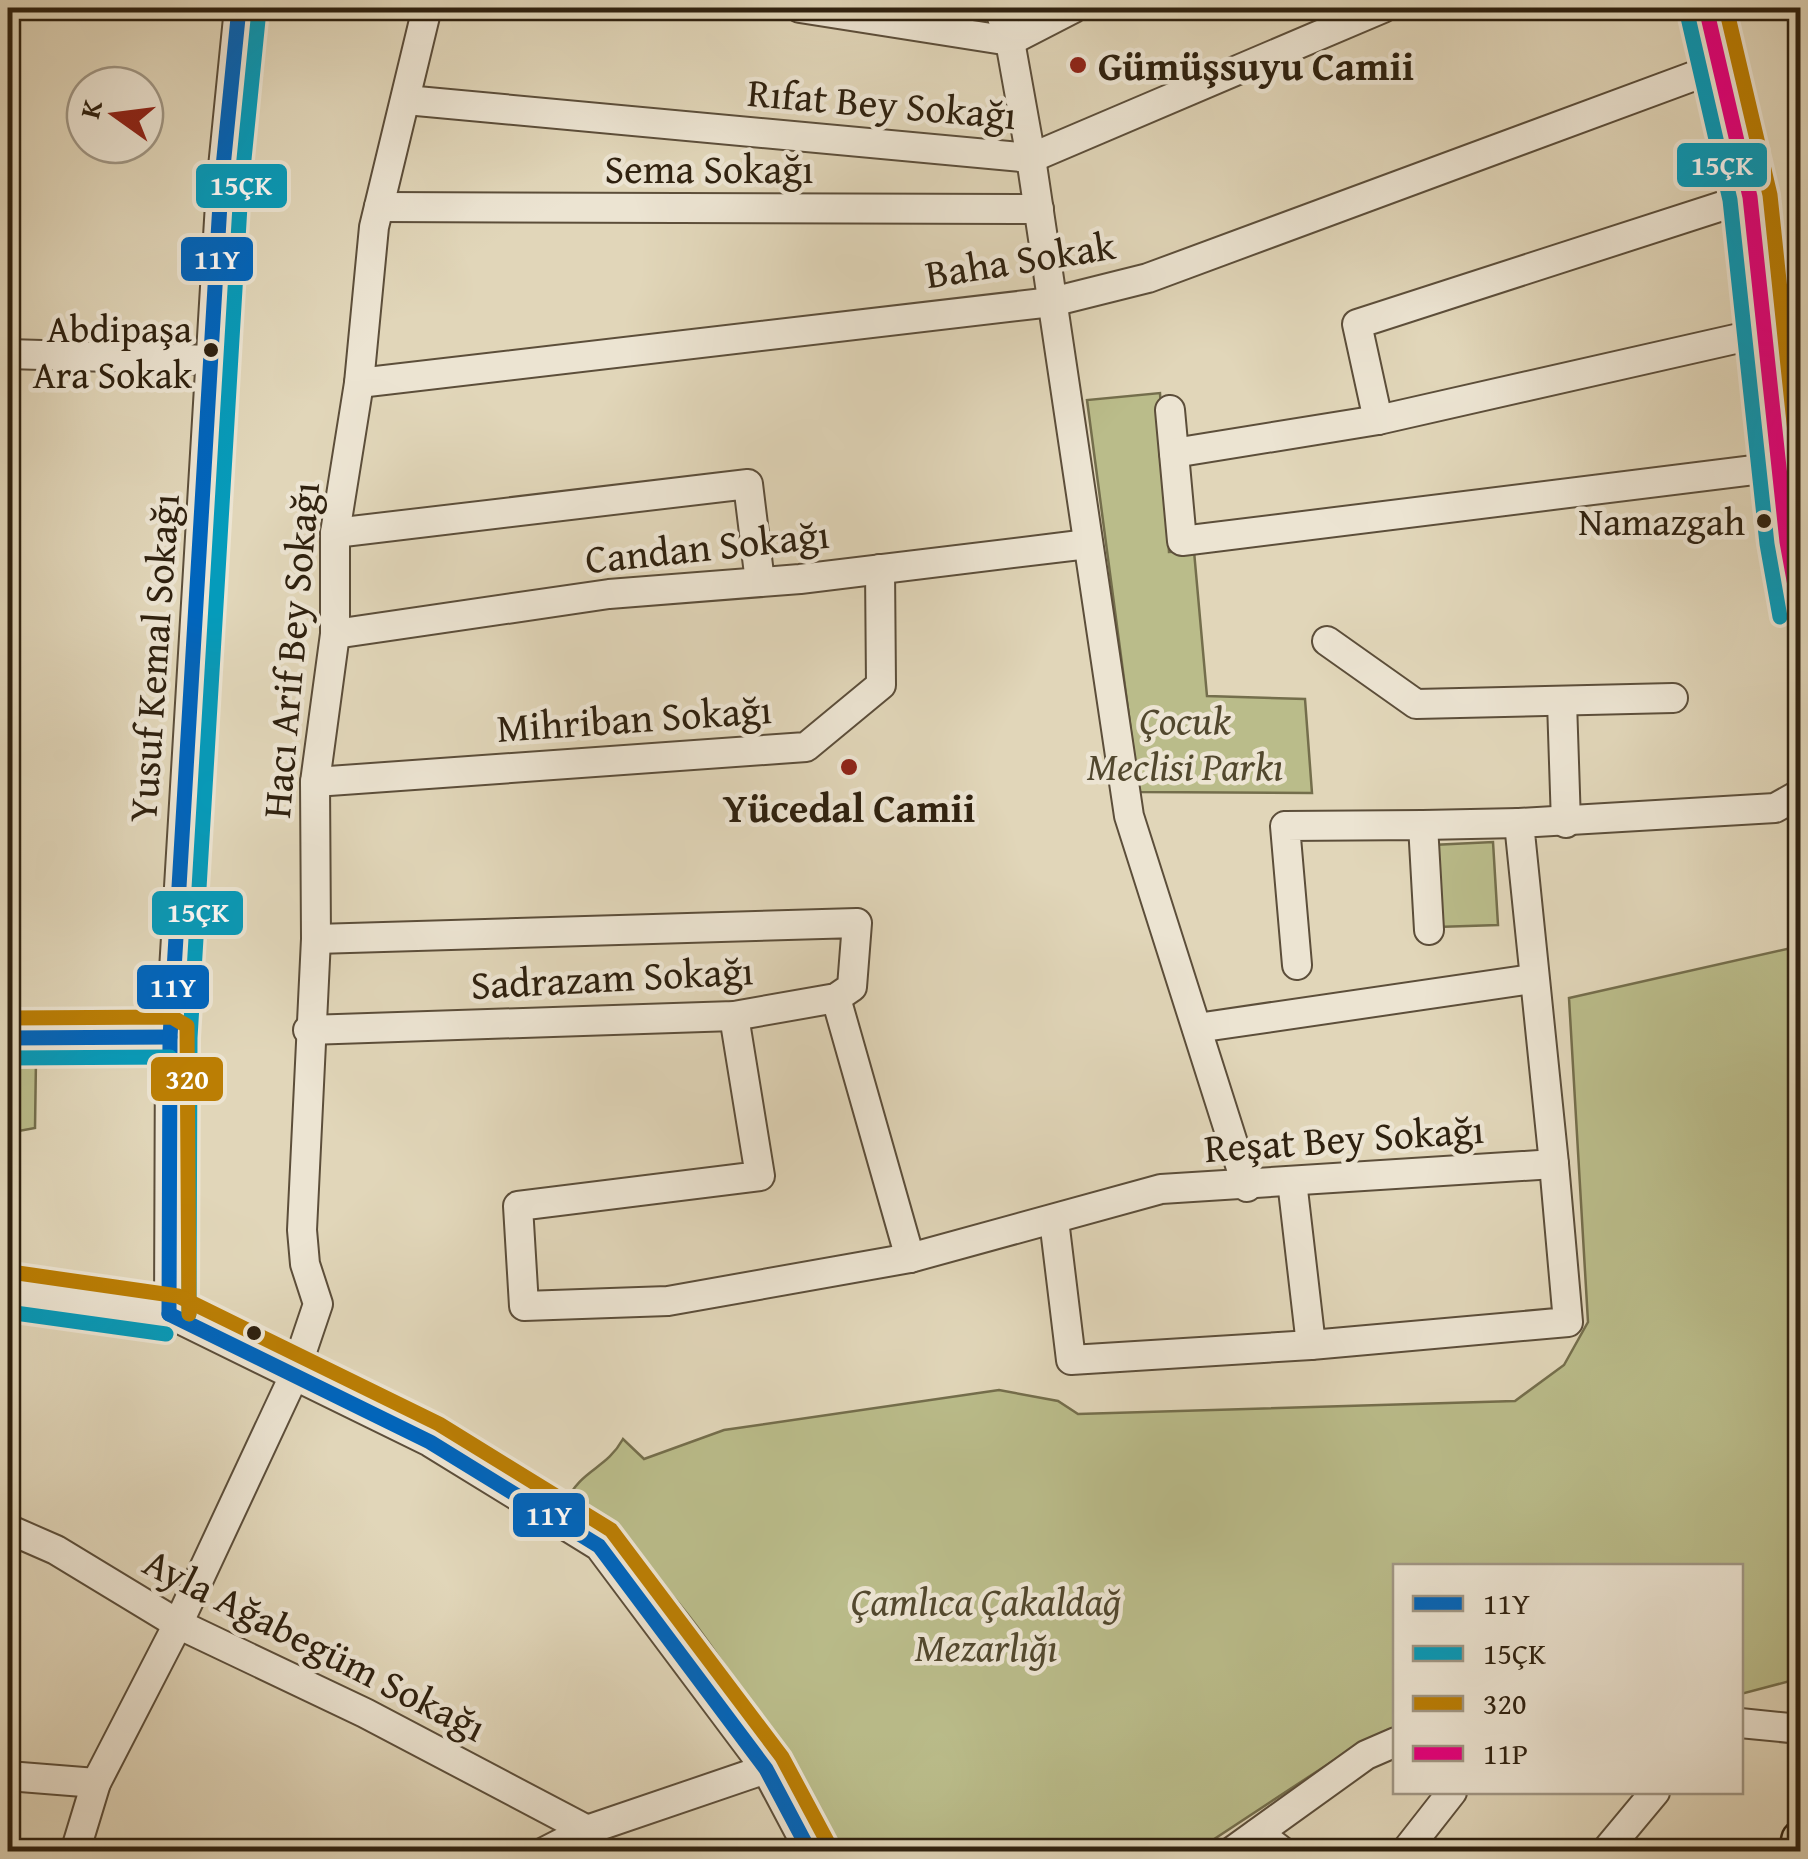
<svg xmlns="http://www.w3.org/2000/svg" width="1808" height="1859" font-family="'Gentium Book Plus',serif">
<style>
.green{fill:#babc8a;stroke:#746e4c;stroke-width:2.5}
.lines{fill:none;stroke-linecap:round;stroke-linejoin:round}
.minor-casing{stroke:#5c4e3a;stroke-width:32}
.major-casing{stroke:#2f210f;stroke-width:40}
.minor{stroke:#ece4d2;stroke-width:28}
.major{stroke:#e1d6b9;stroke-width:35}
.bus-1-casing{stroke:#ece4d2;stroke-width:22}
.bus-2-casing{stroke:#ece4d2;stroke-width:22}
.bus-3-casing{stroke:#ece4d2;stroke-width:22}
.bus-4-casing{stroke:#ece4d2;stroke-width:22}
.bus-1{stroke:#0065bd;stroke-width:15}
.bus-2{stroke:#059bbb;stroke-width:15}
.bus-3{stroke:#bb7e04;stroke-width:15}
.bus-4{stroke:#e5007d;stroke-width:15}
.poi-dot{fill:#8f2418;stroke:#ece4d2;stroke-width:4}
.bus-dot{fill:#2f210f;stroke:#ece4d2;stroke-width:4}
.labels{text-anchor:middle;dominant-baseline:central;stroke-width:9;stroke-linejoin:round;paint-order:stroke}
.bus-label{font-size:38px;fill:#2f210f;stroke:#ece4d2;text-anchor:end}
.poi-label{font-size:40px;font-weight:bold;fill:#2f210f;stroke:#ece4d2;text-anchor:start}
.street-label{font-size:40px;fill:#2f210f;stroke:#ece4d2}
.park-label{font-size:40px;font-style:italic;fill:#52482e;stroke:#ece4d2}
.line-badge{stroke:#ece4d2;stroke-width:4}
.badge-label{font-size:28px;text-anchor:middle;font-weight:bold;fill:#fff}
</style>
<rect width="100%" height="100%" fill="#e1d6b9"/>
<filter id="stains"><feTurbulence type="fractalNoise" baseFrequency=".002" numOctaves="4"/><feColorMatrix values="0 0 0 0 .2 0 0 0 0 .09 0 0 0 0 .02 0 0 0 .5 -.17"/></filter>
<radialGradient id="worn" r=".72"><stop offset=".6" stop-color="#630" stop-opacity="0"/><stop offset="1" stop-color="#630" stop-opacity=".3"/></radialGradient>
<g class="green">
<polygon points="1160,393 1169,552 1194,551 1207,696 1305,699 1312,793 1139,792 1087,400"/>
<polygon points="1493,842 1498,925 1437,927 1432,845"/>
<path d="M 1800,946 L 1800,1640 L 1790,1681 L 1741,1694 L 1740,1566 L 1396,1566 L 1395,1730 L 1348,1751 L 1196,1851 L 843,1851 C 818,1804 788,1760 758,1715 C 699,1627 658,1560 564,1505 C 582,1467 605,1471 623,1439 L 644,1459 L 724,1430 L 999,1390 L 1058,1401 L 1078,1414 L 1515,1401 L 1564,1365 L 1588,1322 L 1569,998 Z"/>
<polygon points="8,1057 36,1059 35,1128 8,1133"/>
</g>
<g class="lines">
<g class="minor-casing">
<g id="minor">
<polyline points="800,8 1010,41 1074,8"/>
<polyline points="999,8 1010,41 1031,158 1129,816 1247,1187"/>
<polyline points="1706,8 1750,197 1787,542 1800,613"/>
<polyline points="406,100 1031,158 1383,8"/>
<polyline points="379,207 1039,209"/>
<polyline points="8,354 212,360"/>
<polyline points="359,383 1052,302 1148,278 1721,66"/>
<polyline points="1170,410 1182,541 1778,467"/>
<polyline points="1378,420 1357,324 1750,197"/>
<polyline points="1174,453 1378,420 1766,332"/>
<polyline points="335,533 748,484 760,582"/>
<polyline points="335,634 609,594 800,579 1088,544"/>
<polyline points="1327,641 1416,704 1673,698"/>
<polyline points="1562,702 1566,823"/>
<polyline points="315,782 806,747 881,685 880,569"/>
<polyline points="1423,825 1519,823"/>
<polyline points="1297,965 1285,826 1423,825 1429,930"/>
<polyline points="836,998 910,1258"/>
<polyline points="734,1016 760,1176 518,1206 524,1306 668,1301 910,1258 1161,1189 1554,1164 1519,823 1775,808 1800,794"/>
<polyline points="1197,1028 1532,979"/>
<polyline points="308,1030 734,1016 836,998 852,987 857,923 316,939"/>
<polyline points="8,1038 170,1037"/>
<polyline points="1292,1181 1311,1345 1568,1322 1554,1164"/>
<polyline points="1054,1220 1071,1360 1311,1345"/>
<polyline points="8,1292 169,1314 430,1442 599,1546 766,1769 810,1852"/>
<polyline points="169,1314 170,1037 221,187 239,8"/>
<polyline points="8,1529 56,1550 178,1624 365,1713 587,1830"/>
<polyline points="1740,1723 1800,1729"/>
<polyline points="8,1776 96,1783"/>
<polyline points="1258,1833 1283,1852"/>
<polyline points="75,1852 96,1783 178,1624 293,1378 318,1304 305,1264 302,1230 316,939 315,782 335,634 335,533 359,383 374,227 427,8"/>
<polyline points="544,1852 587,1830 766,1769"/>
<polyline points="1231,1852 1366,1755 1396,1742"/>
<polyline points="1405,1852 1452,1792"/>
<polyline points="1605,1852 1655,1792"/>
</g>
</g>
<g class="major-casing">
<polyline id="major" points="1797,1852 1800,1839"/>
</g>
<use href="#minor" class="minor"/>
<use href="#major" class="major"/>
<g class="bus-1-casing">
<g id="bus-1">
<polyline points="8,1038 170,1037"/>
<polyline points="169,1314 170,1037 221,187 239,8"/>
<polyline points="169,1314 430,1442 599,1546 766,1769 810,1852"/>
</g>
</g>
<g class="bus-2-casing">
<g id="bus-2">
<polyline points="1687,13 1730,200 1767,544 1780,617"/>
<polyline points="8,1058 170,1057"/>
<polyline points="8,1312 166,1334"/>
<polyline points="189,1314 190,1038 241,189 259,10"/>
</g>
</g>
<g class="bus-3-casing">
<g id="bus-3">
<polyline points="1726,8 1770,195 1800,480"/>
<polyline points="8,1018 172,1017 187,1026 189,1314"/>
<polyline points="11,1272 178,1296 439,1424 611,1530 782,1757 828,1843"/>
</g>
</g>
<g class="bus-4-casing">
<polyline id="bus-4" points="1706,8 1750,197 1787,542 1800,613"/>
</g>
<use href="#bus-1" class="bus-1"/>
<use href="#bus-2" class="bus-2"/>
<use href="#bus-3" class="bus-3"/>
<use href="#bus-4" class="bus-4"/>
</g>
<g class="poi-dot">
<circle cx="1078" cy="65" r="10"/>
<circle cx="849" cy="767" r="10"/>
</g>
<g class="bus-dot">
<circle cx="211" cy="350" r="9"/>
<circle cx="1764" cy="521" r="9"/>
<circle cx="254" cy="1333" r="9"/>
</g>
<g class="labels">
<g class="bus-label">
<text x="192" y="328">Abdipaşa<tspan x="192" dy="46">Ara Sokak</tspan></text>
<text x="1745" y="521">Namazgah</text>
</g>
<g class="poi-label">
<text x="1098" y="65">Gümüşsuyu Camii</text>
<text x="849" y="807" text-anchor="middle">Yücedal Camii</text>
</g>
<g class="street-label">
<text transform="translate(882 103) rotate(5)">Rıfat Bey Sokağı</text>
<text x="709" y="168">Sema Sokağı</text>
<text transform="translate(1020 259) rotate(-9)">Baha Sokak</text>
<text transform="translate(707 546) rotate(-6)">Candan Sokağı</text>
<text transform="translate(290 650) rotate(-85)">Hacı Arif Bey Sokağı</text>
<text transform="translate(153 658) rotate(-86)">Yusuf Kemal Sokağı</text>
<text transform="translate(634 718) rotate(-4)">Mihriban Sokağı</text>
<text transform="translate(612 977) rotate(-3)">Sadrazam Sokağı</text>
<text transform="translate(1344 1138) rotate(-4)">Reşat Bey Sokağı</text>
<text transform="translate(315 1644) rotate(27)">Ayla Ağabegüm Sokağı</text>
</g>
<g class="park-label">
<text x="1185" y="719">Çocuk<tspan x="1185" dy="46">Meclisi Parkı</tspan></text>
<text x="986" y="1600">Çamlıca Çakaldağ<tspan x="986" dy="46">Mezarlığı</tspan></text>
</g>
</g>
<g class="line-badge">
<rect x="1675" y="141" width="94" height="48" rx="10" fill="#059bbb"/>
<rect x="194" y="162" width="95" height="48" rx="10" fill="#059bbb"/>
<rect x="179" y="235" width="76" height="48" rx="10" fill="#0065bd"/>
<rect x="150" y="889" width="95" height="48" rx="10" fill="#059bbb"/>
<rect x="135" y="963" width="76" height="48" rx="10" fill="#0065bd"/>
<rect x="149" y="1055" width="76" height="48" rx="10" fill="#bb7e04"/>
<rect x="511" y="1491" width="76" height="48" rx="10" fill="#0065bd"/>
</g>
<g class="badge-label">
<text x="1722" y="175">15ÇK</text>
<text x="241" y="195">15ÇK</text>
<text x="217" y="269">11Y</text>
<text x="198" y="922">15ÇK</text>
<text x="173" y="997">11Y</text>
<text x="187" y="1089">320</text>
<text x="549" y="1525">11Y</text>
</g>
<rect width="1808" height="1859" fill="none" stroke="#e1d6b9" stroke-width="40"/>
<rect x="10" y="10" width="1788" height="1839" fill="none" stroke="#2f210f" stroke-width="5"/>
<rect x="20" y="20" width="1768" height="1819" fill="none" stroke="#2f210f" stroke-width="2.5"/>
<rect x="1393" y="1564" width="350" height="230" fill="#ece4d2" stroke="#a09684" stroke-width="2.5"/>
<rect x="1413" y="1596" width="50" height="15" fill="#0065bd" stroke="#a09684" stroke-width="2.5"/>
<text x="1483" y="1614" font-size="30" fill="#2f210f">11Y</text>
<rect x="1413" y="1646" width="50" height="15" fill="#059bbb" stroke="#a09684" stroke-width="2.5"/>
<text x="1483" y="1664" font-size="30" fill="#2f210f">15ÇK</text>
<rect x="1413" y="1696" width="50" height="15" fill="#bb7e04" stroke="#a09684" stroke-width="2.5"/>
<text x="1483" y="1714" font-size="30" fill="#2f210f">320</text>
<rect x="1413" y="1746" width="50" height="15" fill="#e5007d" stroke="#a09684" stroke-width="2.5"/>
<text x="1483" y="1764" font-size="30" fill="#2f210f">11P</text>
<g transform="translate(115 115) rotate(284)"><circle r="48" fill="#ece4d2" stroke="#a09684" stroke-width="2.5"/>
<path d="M0-8L18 38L0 25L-18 38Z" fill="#8f2418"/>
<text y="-15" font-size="28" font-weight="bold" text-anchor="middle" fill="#2f210f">K</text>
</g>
<rect width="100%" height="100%" filter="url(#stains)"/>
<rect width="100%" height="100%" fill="url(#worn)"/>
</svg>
